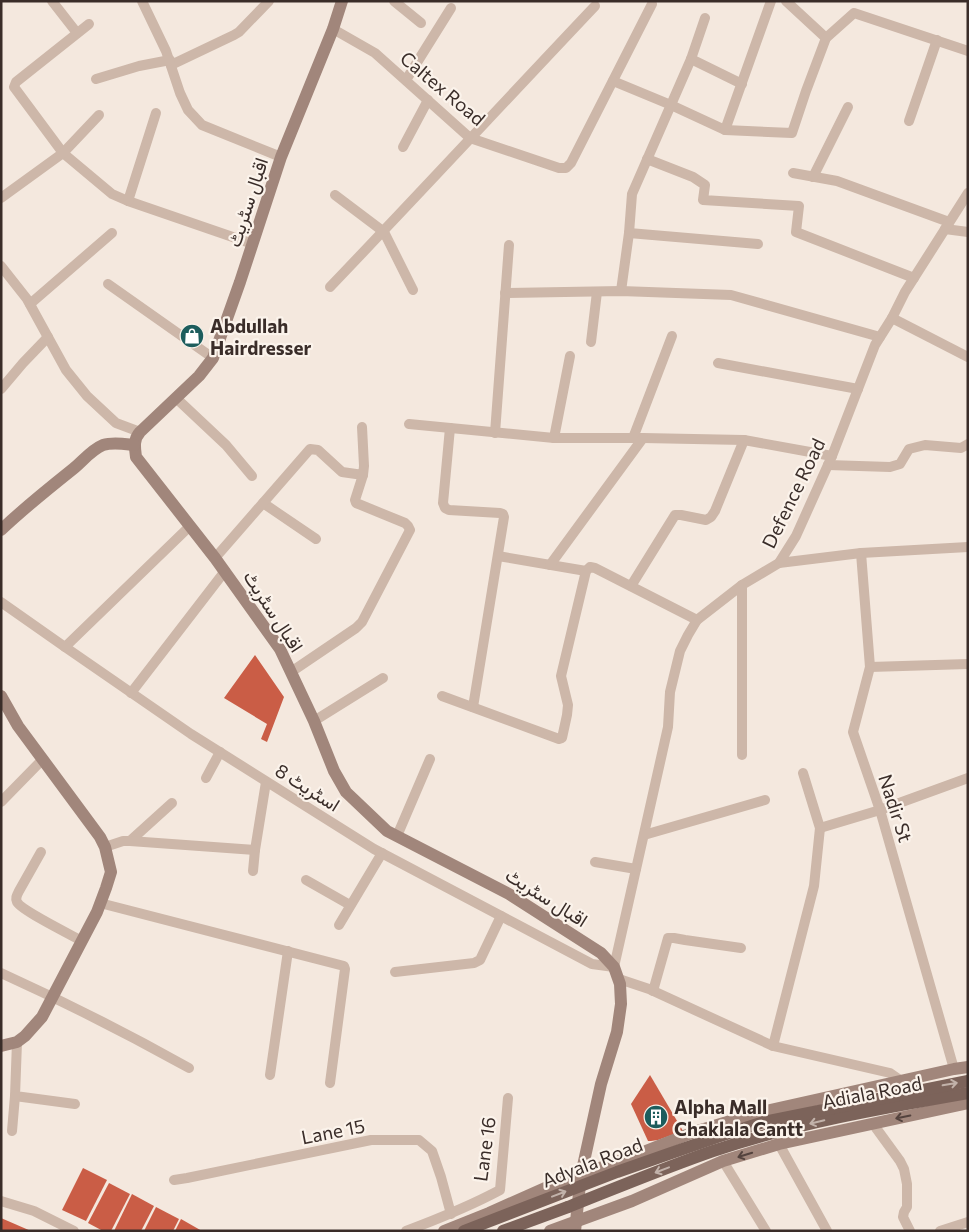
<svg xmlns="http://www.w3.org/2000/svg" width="969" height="1232" font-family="Commissioner,Vazirmatn,sans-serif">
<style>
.building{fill:#ca5d46}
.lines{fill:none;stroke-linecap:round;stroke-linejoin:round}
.street{stroke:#cdb7a9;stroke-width:10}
.secondary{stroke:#a1867b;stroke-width:12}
.primary{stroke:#7c635a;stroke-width:12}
.primary-bridge{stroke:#7c635a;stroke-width:12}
.oneway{stroke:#c2b2aa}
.oneway2{stroke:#54433e}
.labels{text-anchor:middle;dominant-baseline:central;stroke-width:4.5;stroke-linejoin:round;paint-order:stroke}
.street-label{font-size:19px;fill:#3a2d29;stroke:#fbf3eb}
.poi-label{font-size:19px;font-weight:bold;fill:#3a2d29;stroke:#fbf3eb;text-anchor:start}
</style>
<rect width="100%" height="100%" fill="#f4e8de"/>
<g class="building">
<polygon points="255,655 284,697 267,742 261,739 267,724 224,698"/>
<polygon points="650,1075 683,1131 658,1140 651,1141 648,1141 631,1104"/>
<polygon points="83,1168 107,1180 86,1221 62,1210"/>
<polygon points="109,1183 130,1194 111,1231 103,1231 88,1223"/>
<polygon points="132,1194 154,1206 141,1231 114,1231"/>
<polygon points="156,1207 179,1219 173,1231 144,1231"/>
<polygon points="1,1218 31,1231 1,1231"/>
<polygon points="181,1219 202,1231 175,1231"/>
</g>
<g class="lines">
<g class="street">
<polyline points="52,1 77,33"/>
<polyline points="142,1 166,51 180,93 188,110 202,125 281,157"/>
<polyline points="394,1 421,23"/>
<polyline points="786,1 826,38"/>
<polyline points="89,24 16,82 14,87 63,153 112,194 128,201 253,244"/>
<polyline points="333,29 375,53 470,138 559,168 566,168 571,163 652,4"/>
<polyline points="691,59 742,84"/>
<polyline points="171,65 234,35 239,32 269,1"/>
<polyline points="96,79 139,66 170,60"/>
<polyline points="406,80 451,8"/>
<polyline points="613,81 671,105 725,130 792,133 806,91 826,38 854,13 968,51"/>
<polyline points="909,121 937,40"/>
<polyline points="725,130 771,1"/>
<polyline points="403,147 428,100"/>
<polyline points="647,159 693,177 705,185 703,200 799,206 796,232 914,278"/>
<polyline points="793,173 837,181 949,222"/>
<polyline points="813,177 848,107"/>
<polyline points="335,195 384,232 413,290"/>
<polyline points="1,198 63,153 99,115"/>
<polyline points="128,201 156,113"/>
<polyline points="945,229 968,232"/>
<polyline points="629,233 758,244"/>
<polyline points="1,266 27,299 66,370 87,396 116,423 140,432"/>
<polyline points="108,284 213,358"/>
<path d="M 330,287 C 419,194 506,100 595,6"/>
<polyline points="621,291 629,233 632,194 691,59 705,18"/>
<polyline points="505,293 621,291 731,295 880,337"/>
<polyline points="30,304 112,233"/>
<polyline points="892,318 968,357"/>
<polyline points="591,342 597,292"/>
<polyline points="718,363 858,389"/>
<polyline points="1,389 23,363 48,337"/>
<polyline points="176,398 226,445 252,476"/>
<polyline points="409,424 554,438 643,438 744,440 832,456"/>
<polyline points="450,428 443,503 445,508 449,510 500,513 503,514 504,517 473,707"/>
<polyline points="495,433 509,245"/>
<polyline points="554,438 570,356"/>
<polyline points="633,438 672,336"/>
<polyline points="828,465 890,467 900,464 909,449 925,445 961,448 968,444"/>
<polyline points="263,503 316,539"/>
<polyline points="861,553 870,667 853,732 880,810 954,1069"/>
<polyline points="498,556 586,571"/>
<polyline points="215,558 310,449 318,450 342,472 363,475 364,466 362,427"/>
<polyline points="779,563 861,553 968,547"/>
<polyline points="550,565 643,438"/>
<polyline points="631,586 675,515 681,515 706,520 711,517 715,511 744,440"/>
<polyline points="1,602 65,647 191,734 374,849 592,964 614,967 668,727 670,692 680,651 688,635 697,620 742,585 779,563 796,536 832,456 875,345 892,318 905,292 968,193"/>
<polyline points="65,647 190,526"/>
<polyline points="870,667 968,664"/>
<polyline points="291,672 356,628 362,622 410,530 408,526 405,523 356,503 355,500 363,475"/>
<polyline points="131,693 225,571"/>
<polyline points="442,696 559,739 562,738 567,715 568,705 561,676 586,571 590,567 595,568 697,620"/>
<polyline points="314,721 383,678"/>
<polyline points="742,755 742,585"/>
<polyline points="803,773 820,828 814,886 773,1046 890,1073 900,1080"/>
<polyline points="206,778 220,752"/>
<polyline points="1,802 43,759"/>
<polyline points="820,828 880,810 968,778"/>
<polyline points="644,835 765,800"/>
<polyline points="397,836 430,759"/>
<polyline points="130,841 172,803"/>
<polyline points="105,847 123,841 130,841 255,850"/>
<path d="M 41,852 L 19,891 C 17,895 15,898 17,902 C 21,910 71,935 82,941"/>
<polyline points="595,862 636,869"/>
<polyline points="253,871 255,850 266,782"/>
<polyline points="306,880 350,905"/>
<polyline points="100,903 344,966 345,969 330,1083"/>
<polyline points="339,925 382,853"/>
<polyline points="395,972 474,963 480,960 501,916"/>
<path d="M 1,973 C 65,1002 128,1034 189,1068"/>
<polyline points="619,979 649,989 773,1046"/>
<polyline points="653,991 668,938 674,938 685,940 741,948"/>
<polyline points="17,1042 15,1096 75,1104"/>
<polyline points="270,1075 288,951"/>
<polyline points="875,1123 876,1128 900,1161 904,1169 907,1184 907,1207 904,1212 903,1217 910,1231"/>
<polyline points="12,1131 15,1096"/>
<polyline points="779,1144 827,1231"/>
<polyline points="723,1161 766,1231"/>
<polyline points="174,1180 187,1178 371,1140 419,1140 432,1151 441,1177 451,1214"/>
<polyline points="1,1201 34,1211 74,1231"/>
<path d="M 406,1231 C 438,1219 470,1206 500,1190 L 508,1098"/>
<polyline points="940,1231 968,1222"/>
</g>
<g class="secondary">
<path d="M 342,1 L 333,29 L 281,157 L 240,282 L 213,358 L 199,376 L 140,432 C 133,440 135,448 136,457 L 215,558 L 280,649 L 314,721 L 334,771 L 346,792 L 387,831 L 509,894 L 601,953 L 614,967 L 620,984 L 621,1004 L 617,1032 L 601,1084 L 581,1175 L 575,1231"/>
<path d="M 1,530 C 24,508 48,489 73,469 C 83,461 91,450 103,445 C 113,442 124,444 134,445"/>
<polyline points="1,696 18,726 100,837 105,847 111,872 106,888 97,912 42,1017 25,1036 17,1042 1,1046"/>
<polyline points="444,1231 489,1213 552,1185 628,1158 694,1132 757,1113 954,1069 968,1067"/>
<polyline points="550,1231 632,1201 723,1161 779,1144 968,1103"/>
</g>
<polyline class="primary" points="503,1231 568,1207"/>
<g class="primary-bridge">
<path d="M 568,1207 C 616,1188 664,1168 713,1151 C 796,1123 882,1108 968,1093"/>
<polyline points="464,1231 617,1172 717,1137 764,1122 968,1081"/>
</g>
</g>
<defs><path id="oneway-shaft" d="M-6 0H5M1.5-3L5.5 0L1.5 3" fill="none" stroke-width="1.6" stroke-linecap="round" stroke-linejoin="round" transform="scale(1.25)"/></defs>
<g class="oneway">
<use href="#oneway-shaft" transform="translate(950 1084) rotate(-10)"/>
<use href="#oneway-shaft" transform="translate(817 1122) rotate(167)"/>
<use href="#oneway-shaft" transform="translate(662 1170) rotate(159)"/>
<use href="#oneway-shaft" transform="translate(559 1194) rotate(-21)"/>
</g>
<g class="oneway2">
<use href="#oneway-shaft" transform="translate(903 1117) rotate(168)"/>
<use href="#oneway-shaft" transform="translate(745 1155) rotate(163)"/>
</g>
<defs>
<g id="shop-disc" transform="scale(1.25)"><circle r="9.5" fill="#1d5d5d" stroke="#fbf3eb"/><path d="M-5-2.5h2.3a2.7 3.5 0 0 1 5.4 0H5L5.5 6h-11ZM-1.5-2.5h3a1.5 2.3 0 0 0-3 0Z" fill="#fff"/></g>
<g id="building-disc" transform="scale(1.25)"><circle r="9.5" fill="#1d5d5d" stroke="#fbf3eb"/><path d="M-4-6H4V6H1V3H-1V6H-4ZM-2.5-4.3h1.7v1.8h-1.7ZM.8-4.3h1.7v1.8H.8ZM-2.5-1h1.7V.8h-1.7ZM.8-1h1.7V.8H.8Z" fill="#fff"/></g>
</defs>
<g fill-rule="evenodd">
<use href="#shop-disc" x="192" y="336"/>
<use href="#building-disc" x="656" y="1117"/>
</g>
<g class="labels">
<g class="street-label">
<text transform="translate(443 88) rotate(40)">Caltex Road</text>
<text transform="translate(247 202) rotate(-72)">اقبال سٹریٹ</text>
<text transform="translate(793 493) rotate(-64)">Defence Road</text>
<text transform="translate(274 611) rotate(57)">اقبال سٹریٹ</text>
<text transform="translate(308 787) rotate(32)">اسٹریٹ 8</text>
<text transform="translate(896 808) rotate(72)">Nadir St</text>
<text transform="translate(547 897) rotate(32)">اقبال سٹریٹ</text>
<text transform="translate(872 1092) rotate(-11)">Adiala Road</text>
<text transform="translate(333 1131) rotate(-11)">Lane 15</text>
<text transform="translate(484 1149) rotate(-82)">Lane 16</text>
<text transform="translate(592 1162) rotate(-21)">Adyala Road</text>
</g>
<g class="poi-label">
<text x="210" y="325">Abdullah<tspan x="210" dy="22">Hairdresser</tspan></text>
<text x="674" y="1106">Alpha Mall<tspan x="674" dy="22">Chaklala Cantt</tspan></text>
</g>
</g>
<rect width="969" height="1232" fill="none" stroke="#3a2d29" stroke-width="5"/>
</svg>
